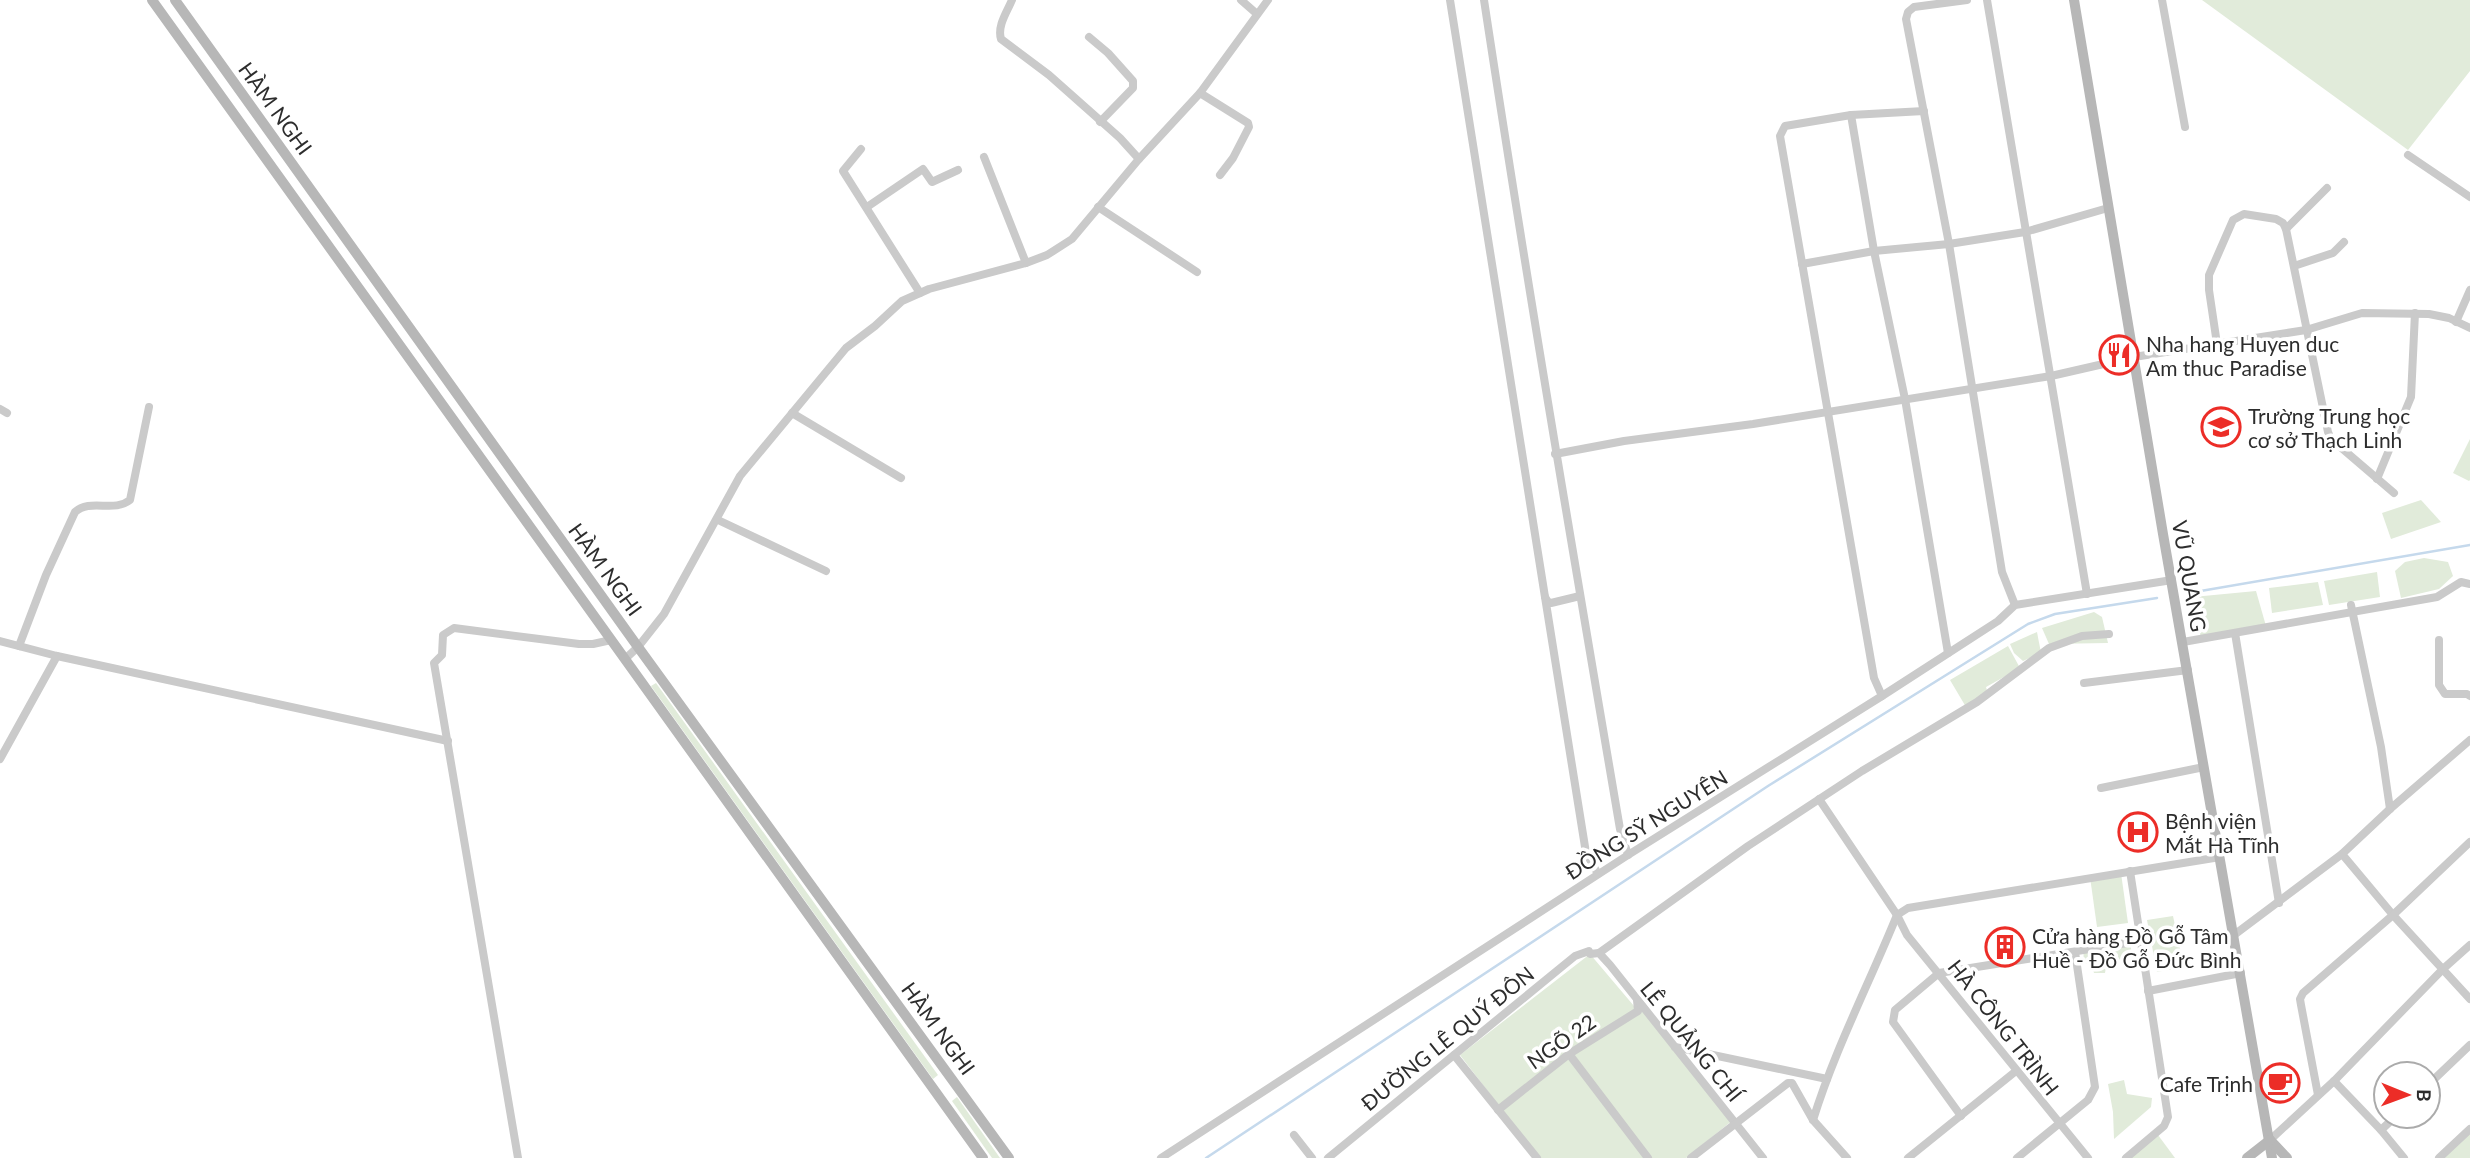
<svg xmlns="http://www.w3.org/2000/svg" width="2470" height="1158" font-family="Lato,sans-serif">
<style>
.green{fill:#e1ebda}
.lines{fill:none;stroke-linecap:round;stroke-linejoin:round}
.stream{stroke:#c5d9ec;stroke-width:2.5}
.minor{stroke:#cacaca;stroke-width:8}
.secondary{stroke:#b7b7b7;stroke-width:10}
.labels{text-anchor:middle;dominant-baseline:central;stroke-width:7;stroke-linejoin:round;paint-order:stroke}
.street-label{font-size:21px;fill:#2d2d2d;stroke:#fff}
.poi-label{font-size:21px;fill:#2d2d2d;stroke:#fff;text-anchor:start}
</style>
<rect width="100%" height="100%" fill="#fff"/>
<g class="green">
<polygon points="2202,0 2470,0 2470,71 2408,150"/>
<polygon points="2470,439 2470,480 2469,481 2453,473"/>
<polygon points="2421,500 2441,522 2391,539 2382,513"/>
<polygon points="2424,558 2448,562 2453,576 2439,589 2401,598 2395,571 2405,562"/>
<polygon points="2377,572 2380,597 2329,605 2324,581"/>
<polygon points="2318,582 2323,605 2272,613 2269,588"/>
<polygon points="2256,591 2266,626 2201,639 2193,597"/>
<polygon points="2094,612 2102,617 2108,643 2049,644 2042,628"/>
<polygon points="2037,632 2041,653 2023,661 2014,653 2010,644"/>
<polygon points="2008,646 2020,668 1986,687 1988,694 1966,707 1950,680"/>
<polygon points="656,683 938,1075 933,1079 651,686"/>
<polygon points="2121,873 2128,923 2097,927 2090,877"/>
<polygon points="2173,916 2184,967 2157,972 2147,920"/>
<polygon points="2130,938 2132,958 2107,961 2105,973 2094,973 2091,964 2084,963 2083,946"/>
<polygon points="1590,954 1634,1006 1639,1002 1733,1120 1686,1158 1539,1158 1460,1055"/>
<polygon points="2124,1080 2127,1094 2152,1098 2151,1107 2114,1139 2113,1112 2108,1084"/>
<polygon points="957,1097 1000,1158 992,1158 952,1101"/>
<polygon points="2470,1131 2470,1158 2438,1158"/>
<polygon points="2158,1135 2175,1158 2128,1158"/>
</g>
<g class="lines">
<g class="stream">
<polyline points="2189,593 2470,545"/>
<polyline points="1206,1158 1768,786 2028,624 2055,614 2157,598"/>
</g>
<g class="minor">
<path d="M 1012,0 C 1007,12 997,26 1001,39 L 1049,75 L 1120,138 L 1139,159"/>
<polyline points="1241,0 1257,14"/>
<polyline points="1450,0 1545,597 1548,602 1551,603 1580,596"/>
<path d="M 1484,0 C 1526,277 1573,553 1620,829 L 1628,855"/>
<polyline points="1967,0 1914,7 1908,12 1906,19 1949,244 2002,572 2015,605"/>
<polyline points="1987,0 2087,594"/>
<polyline points="2162,0 2185,127"/>
<polyline points="1089,37 1108,53 1133,81 1133,88 1100,122"/>
<polyline points="1200,93 1248,123 1249,127 1233,158 1220,175"/>
<polyline points="1851,115 1874,251 1905,399 1948,653"/>
<polyline points="861,149 843,171 920,293"/>
<polyline points="2408,155 2470,197"/>
<polyline points="984,157 1026,263"/>
<polyline points="867,207 923,169 932,182 958,170"/>
<polyline points="1098,207 1197,272"/>
<polyline points="2286,229 2327,188"/>
<polyline points="1802,264 1874,251 1949,244 2025,232 2108,208"/>
<polyline points="2294,266 2333,253 2344,242"/>
<polyline points="2456,322 2470,290"/>
<polyline points="2217,344 2209,290 2209,275 2233,220 2244,214 2276,219 2283,223 2286,229 2328,432 2331,439 2394,493"/>
<polyline points="0,409 7,413"/>
<polyline points="792,413 901,478"/>
<polyline points="1555,454 1624,441 1753,424 2051,376 2134,357 2306,330 2362,313 2429,314 2449,318 2470,328"/>
<polyline points="2377,479 2411,397 2415,313"/>
<polyline points="718,520 826,571"/>
<polyline points="1545,597 1586,853 1598,874"/>
<polyline points="2351,605 2381,747 2390,809"/>
<polyline points="2235,633 2279,903"/>
<polyline points="2439,640 2439,685 2445,694 2467,694 2470,696"/>
<polyline points="0,641 57,656 448,741"/>
<polyline points="2183,642 2437,597 2461,582 2470,584"/>
<path d="M 19,646 L 46,575 L 75,512 C 90,498 114,513 130,500 L 149,407"/>
<polyline points="625,659 638,647 664,614 740,476 846,348 875,326 902,301 929,289 1026,263 1047,255 1072,239 1139,159 1200,93 1268,0"/>
<polyline points="2084,683 2188,670"/>
<polyline points="1882,696 1874,678 1780,136 1785,126 1851,115 1924,111"/>
<polyline points="0,759 57,656"/>
<polyline points="2101,788 2204,767"/>
<polyline points="1819,799 1897,915 1907,935 2088,1158"/>
<polyline points="2342,854 2393,915 2470,999"/>
<polyline points="1897,915 1908,908 2220,857"/>
<polyline points="2234,935 2342,854 2390,809 2470,740"/>
<polyline points="1599,953 1748,846 1862,771 1977,702 2049,648 2082,636 2109,634"/>
<polyline points="2148,991 2241,973"/>
<polyline points="1675,1047 1827,1079"/>
<polyline points="1569,1054 1648,1158"/>
<polyline points="1454,1055 1537,1158"/>
<polyline points="2334,1081 2381,1130 2404,1158"/>
<polyline points="2428,1085 2470,1045"/>
<polyline points="2318,1095 2301,1005 2300,999 2303,993 2393,915 2470,842"/>
<polyline points="1498,1110 1569,1054 1638,1011 1637,1000"/>
<polyline points="1961,1116 1893,1022 1895,1010 1939,973 2140,941"/>
<path d="M 1813,1120 C 1835,1049 1869,984 1897,915"/>
<polyline points="2381,1130 2396,1116"/>
<polyline points="1294,1135 1312,1158"/>
<polyline points="2270,1140 2334,1081 2443,969 2470,945"/>
<polyline points="518,1158 434,663 442,655 443,635 454,628 579,644 593,644 611,640"/>
<polyline points="1161,1158 1628,855 1882,696 1998,621 2015,605 2172,580"/>
<polyline points="1328,1158 1575,956 1589,951 1590,954 1599,953 1610,965 1763,1158"/>
<polyline points="1691,1158 1788,1083 1792,1083 1813,1120 1847,1158"/>
<polyline points="1908,1158 2016,1071"/>
<polyline points="2017,1158 2088,1100 2095,1087 2075,952"/>
<polyline points="2126,1158 2164,1126 2168,1117 2130,871"/>
<polyline points="2439,1158 2470,1129"/>
</g>
<g class="secondary">
<polyline points="152,0 983,1158"/>
<polyline points="175,0 638,647 1009,1158"/>
<polyline points="2074,0 2163,534 2272,1158"/>
<polyline points="2270,1140 2287,1158"/>
<polyline points="2247,1158 2270,1140"/>
</g>
</g>
<defs>
<g id="restaurant-ring" transform="scale(2.0125)"><circle r="9.5" fill="#fff" stroke="#ec2d27" stroke-width="1.5"/><path d="M-5-6h1v4h1v-4h1v4h1v-4h1v5L-1.5 .5V6h-2V.5L-5-1ZM5-6V6H3V1.5H1.5Q1.5-4 5-6Z" fill="#ec2d27"/></g>
<g id="school-ring" transform="scale(2.0125)"><circle r="9.5" fill="#fff" stroke="#ec2d27" stroke-width="1.5"/><path d="M0-5L7-2L0 1L-7-2ZM-4 1L0 2.5L4 1V4Q0 6-4 4Z" fill="#ec2d27"/></g>
<g id="hospital-ring" transform="scale(2.0125)"><circle r="9.5" fill="#fff" stroke="#ec2d27" stroke-width="1.5"/><path d="M-5-5h3v3.5h4V-5h3V5h-3V1.5h-4V5h-3Z" fill="#ec2d27"/></g>
<g id="building-ring" transform="scale(2.0125)"><circle r="9.5" fill="#fff" stroke="#ec2d27" stroke-width="1.5"/><path d="M-4-6H4V6H1V3H-1V6H-4ZM-2.5-4.3h1.7v1.8h-1.7ZM.8-4.3h1.7v1.8H.8ZM-2.5-1h1.7V.8h-1.7ZM.8-1h1.7V.8H.8Z" fill="#ec2d27"/></g>
<g id="cafe-ring" transform="scale(2.0125)"><circle r="9.5" fill="#fff" stroke="#ec2d27" stroke-width="1.5"/><path d="M-5.5-4.5H6V0H3Q3 3.5 0 3.5H-2.5Q-5.5 3.5-5.5 0ZM3-3.2v2h1.7v-2ZM-6 4.5H4V6H-6Z" fill="#ec2d27"/></g>
</defs>
<g fill-rule="evenodd">
<use href="#restaurant-ring" x="2119" y="355"/>
<use href="#school-ring" x="2221" y="427"/>
<use href="#hospital-ring" x="2138" y="832"/>
<use href="#building-ring" x="2005" y="947"/>
<use href="#cafe-ring" x="2280" y="1083"/>
</g>
<g class="labels">
<g class="street-label">
<text transform="translate(276 108) rotate(54)">HÀM NGHI</text>
<text transform="translate(606 569) rotate(54)">HÀM NGHI</text>
<text transform="translate(2190 576) rotate(80)">VŨ QUANG</text>
<text transform="translate(1646 824) rotate(-32)">ĐỒNG SỸ NGUYÊN</text>
<text transform="translate(2004 1027) rotate(52)">HÀ CÔNG TRÌNH</text>
<text transform="translate(939 1028) rotate(54)">HÀM NGHI</text>
<text transform="translate(1447 1038) rotate(-39)">ĐƯỜNG LÊ QUÝ ĐÔN</text>
<text transform="translate(1561 1041) rotate(-35)">NGÕ 22</text>
<text transform="translate(1692 1041) rotate(51)">LÊ QUẢNG CHÍ</text>
</g>
<g class="poi-label">
<text x="2146" y="343">Nha hang Huyen duc<tspan x="2146" dy="24">Am thuc Paradise</tspan></text>
<text x="2248" y="415">Trường Trung học<tspan x="2248" dy="24">cơ sở Thạch Linh</tspan></text>
<text x="2165" y="820">Bệnh viện<tspan x="2165" dy="24">Mắt Hà Tĩnh</tspan></text>
<text x="2032" y="935">Cửa hàng Đồ Gỗ Tâm<tspan x="2032" dy="24">Huề - Đồ Gỗ Đức Bình</tspan></text>
<text x="2253" y="1083" text-anchor="end">Cafe Trịnh</text>
</g>
</g>
<g transform="translate(2407 1095) rotate(91)"><circle r="33" fill="#ffffff" stroke="#ababab" stroke-width="2"/>
<path d="M0-5L12 26L0 18L-12 26Z" fill="#ec2d27"/>
<text y="-10" font-size="19" font-weight="bold" text-anchor="middle" fill="#2d2d2d">B</text>
</g>
</svg>
